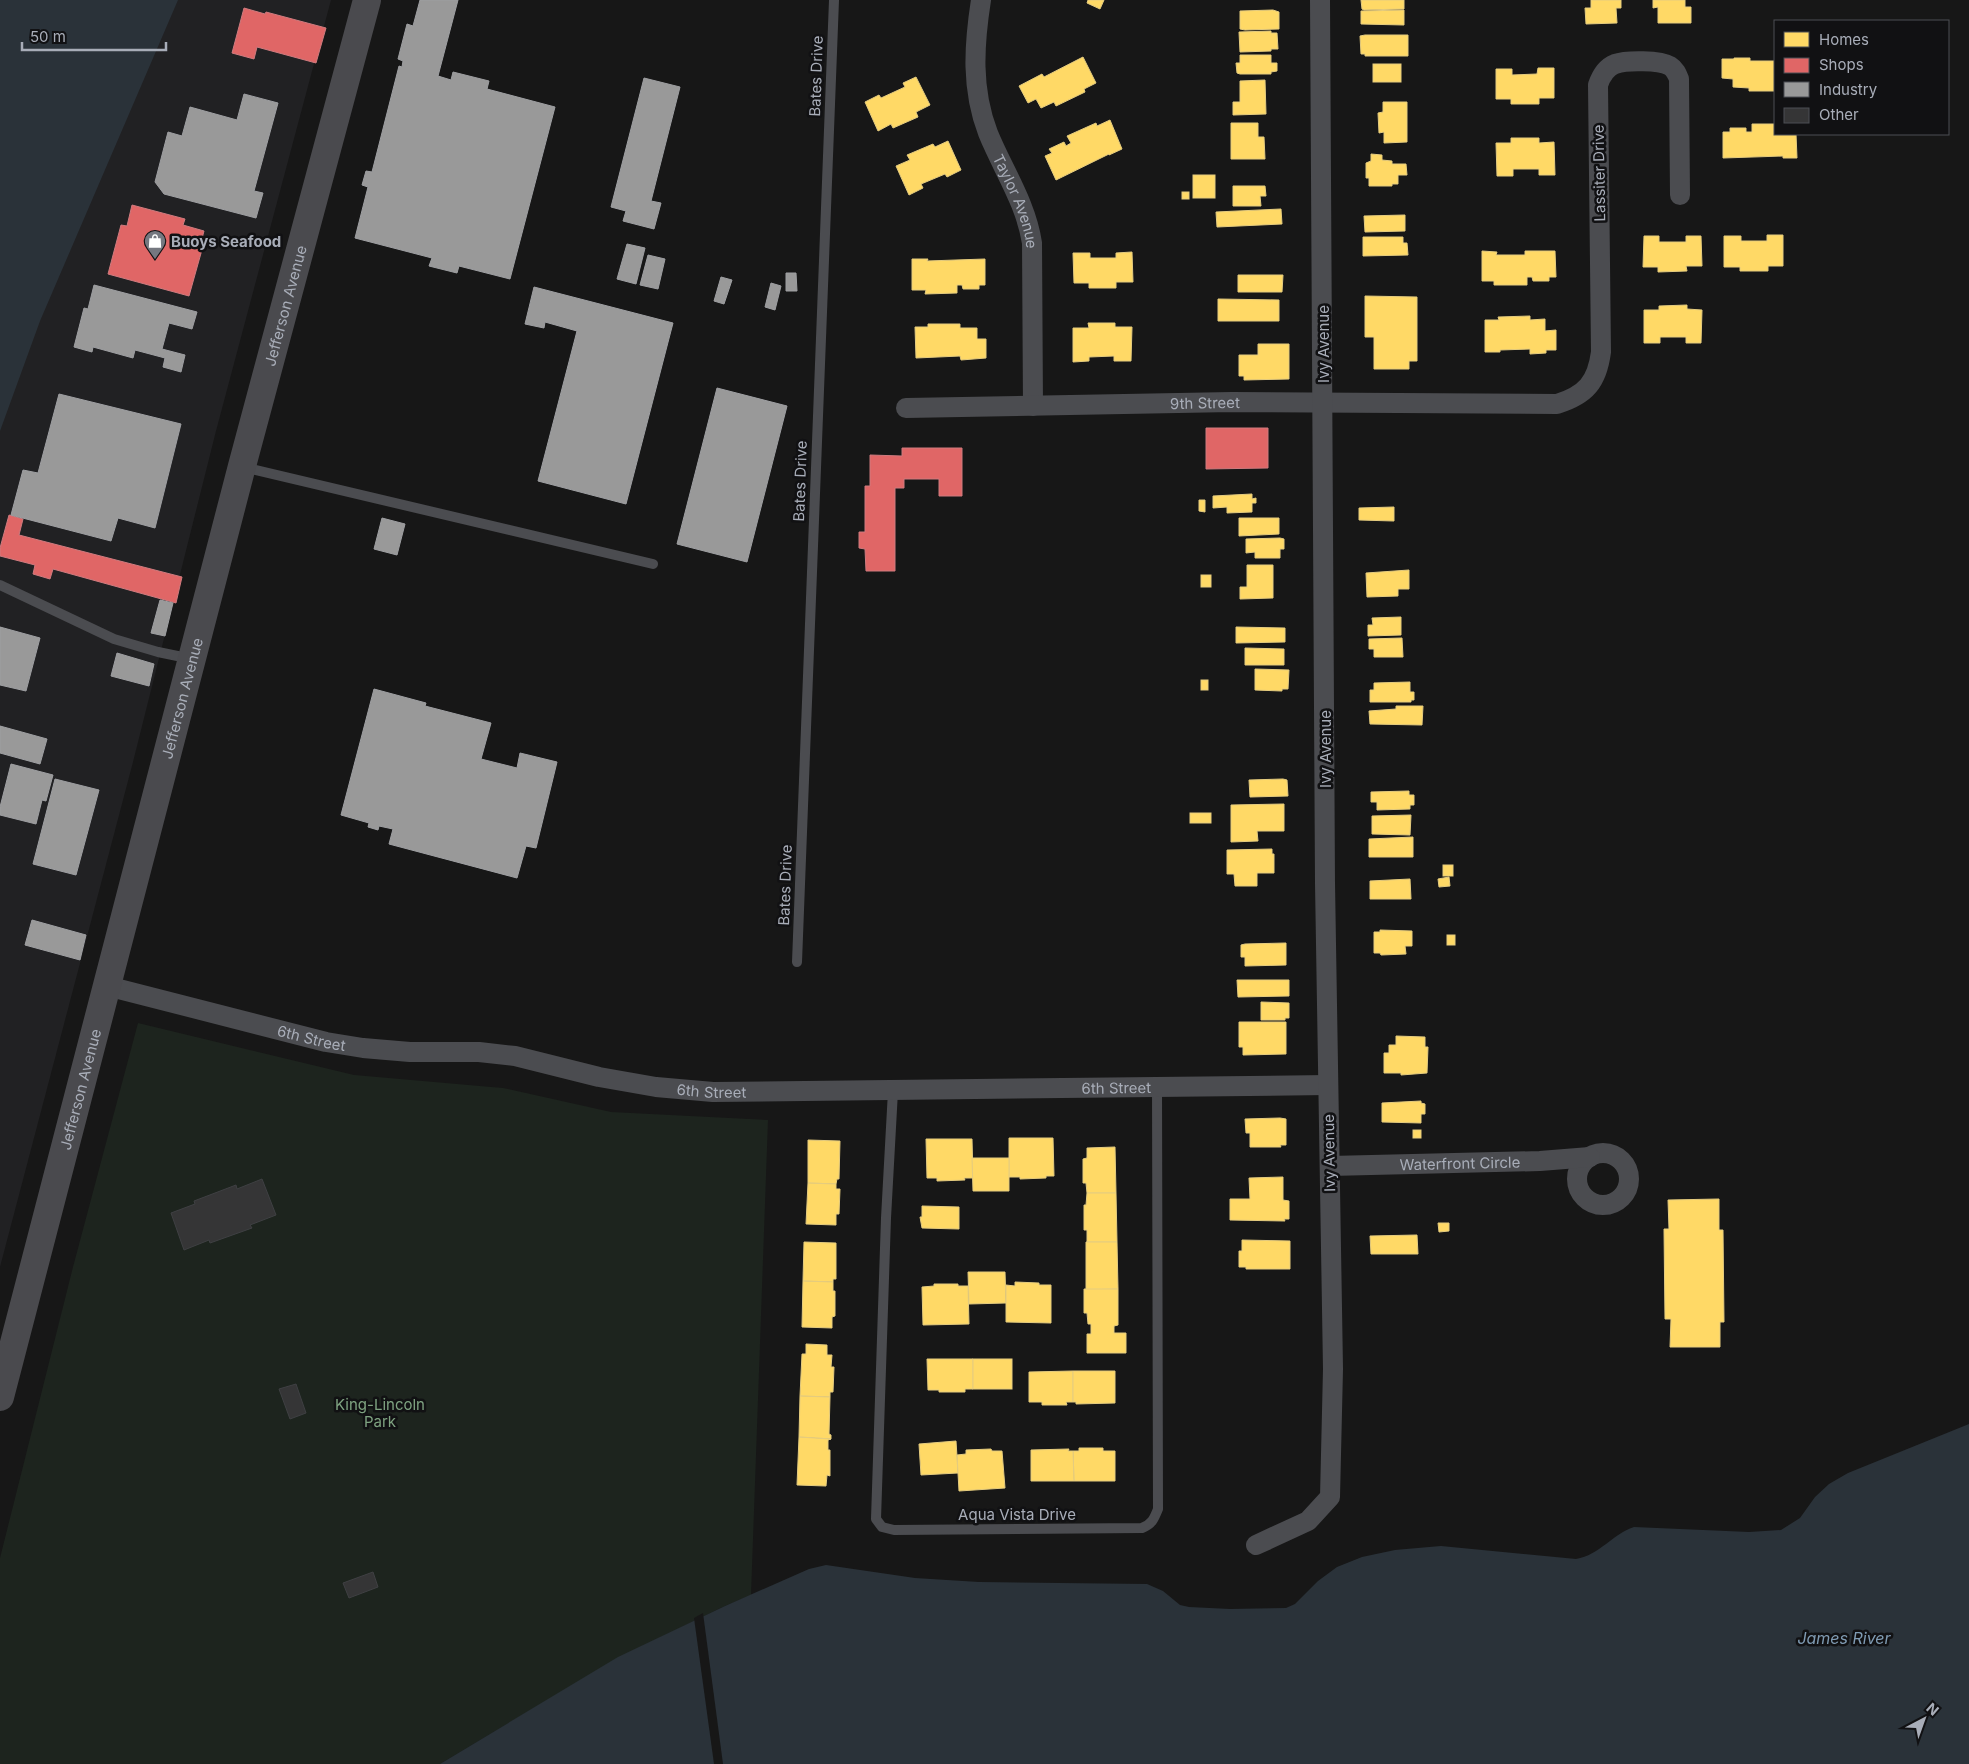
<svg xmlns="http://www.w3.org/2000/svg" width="1969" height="1764" font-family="Inter,sans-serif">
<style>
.built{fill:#212123}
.green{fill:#1d241e}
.water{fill:#2a3239}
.pier{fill:#171717}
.homes{fill:#ffd966;stroke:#e5cc7f}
.shops{fill:#e06666;stroke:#cf7b7f}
.industry{fill:#999;stroke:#9e9fa2}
.building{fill:#353536;stroke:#3f4043}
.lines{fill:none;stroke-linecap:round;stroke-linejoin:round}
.lane{stroke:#4b4c50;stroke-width:10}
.street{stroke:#4b4c50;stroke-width:20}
.secondary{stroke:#4a4a4e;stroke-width:28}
.labels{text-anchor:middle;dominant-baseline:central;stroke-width:5;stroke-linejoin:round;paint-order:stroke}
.street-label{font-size:15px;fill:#a8adb8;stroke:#111113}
.poi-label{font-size:15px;font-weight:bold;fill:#a8adb8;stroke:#111113;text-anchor:start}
.park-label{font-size:15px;fill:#7fa381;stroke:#111113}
.water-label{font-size:16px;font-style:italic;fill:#7f9bb3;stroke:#111113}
</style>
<rect width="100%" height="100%" fill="#171717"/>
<polygon class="built" points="0,0 331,0 216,431 133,762 0,1267"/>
<polygon class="green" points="138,1023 354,1075 503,1088 611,1112 768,1120 751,1595 725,1606 618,1658 440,1764 0,1764 0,1558 73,1267"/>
<g class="water">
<polygon points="0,0 178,0 40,321 0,431"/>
<path d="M 1969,1424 L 1969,1764 L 440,1764 L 618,1657 L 725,1606 L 809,1569 L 826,1565 L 915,1578 L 979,1582 L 1147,1584 L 1163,1591 L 1180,1605 L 1189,1607 L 1230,1609 L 1286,1608 L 1295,1604 L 1318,1581 L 1337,1567 L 1362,1557 L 1395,1550 L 1441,1546 L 1576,1559 C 1600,1555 1612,1534 1634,1527 L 1749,1532 L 1781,1530 L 1800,1518 L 1815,1497 L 1829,1484 L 1848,1473 Z"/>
</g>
<polygon class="pier" points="703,1613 723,1764 714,1764 694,1618"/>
<g class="homes">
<polygon points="1088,0 1104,0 1100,9 1087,3"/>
<polygon points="1361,0 1404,0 1404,9 1364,10 1362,9"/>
<polygon points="1591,0 1621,0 1621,8 1616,8 1617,23 1586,24 1585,8 1591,8"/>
<polygon points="1653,0 1685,0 1685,7 1691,7 1691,23 1658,23 1658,7 1653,8"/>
<polygon points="1273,10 1279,12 1279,29 1245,30 1240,29 1240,11"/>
<polygon points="1404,10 1404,25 1361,24 1361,11"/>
<polygon points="1271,31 1271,33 1277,33 1278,49 1271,49 1271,51 1240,52 1239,32"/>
<polygon points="1365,35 1408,35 1408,56 1365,56 1365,54 1361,54 1360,36"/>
<polygon points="1240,55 1271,55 1271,63 1277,63 1277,71 1271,72 1271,74 1240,74 1237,73 1236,63 1240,63"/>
<polygon points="1083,57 1096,83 1084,89 1085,92 1056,106 1054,102 1041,108 1036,99 1028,103 1019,86 1042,74 1044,77"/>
<polygon points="1734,58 1750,58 1750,61 1775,61 1775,91 1749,91 1749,88 1733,87 1733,79 1722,78 1722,59 1734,59"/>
<rect x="1373" y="64" width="28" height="18"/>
<polygon points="1538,68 1554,68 1554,98 1539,98 1539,104 1511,104 1511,99 1496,99 1496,69 1512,69 1512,75 1537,74"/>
<polygon points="916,77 930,105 916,112 918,117 893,128 891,124 878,131 865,102 879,95 881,98 905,87 903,83"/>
<polygon points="1265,80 1266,114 1233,115 1233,102 1240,102 1240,81"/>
<polygon points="1383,102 1407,102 1407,142 1384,143 1384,132 1379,133 1378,113 1383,112"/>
<polygon points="1110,120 1122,149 1109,155 1109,154 1056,180 1045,156 1052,153 1049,149 1064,142 1066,146 1071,143 1067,136 1096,123 1097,126"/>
<polygon points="1231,123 1258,123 1258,137 1264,137 1265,159 1231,159"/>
<polygon points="1752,124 1775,124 1775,134 1796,134 1797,158 1783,158 1783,156 1723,158 1723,132 1730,132 1730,128 1746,128 1746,132 1752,132"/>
<polygon points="1511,138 1539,138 1539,143 1554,142 1555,175 1539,175 1539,169 1513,169 1513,176 1497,176 1496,143 1511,143"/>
<polygon points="948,141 961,170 947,177 945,174 921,184 923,188 909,195 896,166 910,160 907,155 933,144 935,147"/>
<polygon points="1371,154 1382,155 1382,160 1392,161 1392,164 1406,164 1407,175 1398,175 1398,184 1392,184 1392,186 1369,186 1369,178 1366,178 1366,163 1371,161"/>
<rect x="1193" y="175" width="22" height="23"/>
<polygon points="1233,186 1265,186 1266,196 1260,196 1261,206 1233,206"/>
<rect x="1182" y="192" width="7" height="7"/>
<polygon points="1281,209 1282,224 1217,227 1216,212"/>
<polygon points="1405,215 1405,231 1365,232 1364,216"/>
<polygon points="1767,235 1783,235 1783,266 1768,266 1768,271 1740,271 1740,267 1724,267 1724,236 1741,236 1741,241 1767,241"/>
<polygon points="1644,236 1659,236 1659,242 1686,242 1686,236 1701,236 1702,266 1686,266 1687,271 1658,272 1658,267 1643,267"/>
<polygon points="1363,237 1403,237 1403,243 1407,243 1408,255 1363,256"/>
<polygon points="1482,251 1497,252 1496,255 1525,255 1525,251 1555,251 1556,277 1549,277 1549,281 1533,281 1532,277 1527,277 1527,285 1494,285 1494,281 1482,281"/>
<polygon points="1132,252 1133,282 1116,282 1116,288 1089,288 1089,283 1074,283 1073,253 1090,253 1090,258 1116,258 1116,253"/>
<polygon points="912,259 928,259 927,261 985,259 985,285 979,285 979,289 963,289 962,285 957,285 957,293 925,294 926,290 912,290"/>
<polygon points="1238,275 1283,275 1282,292 1238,292"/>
<polygon points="1365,296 1417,297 1417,361 1409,361 1409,369 1374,369 1374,337 1365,337"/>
<polygon points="1218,299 1279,300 1279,321 1218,321"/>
<polygon points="1687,305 1687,309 1702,310 1701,343 1686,343 1686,337 1660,337 1660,343 1644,343 1644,310 1659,310 1659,306"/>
<polygon points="1530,316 1530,320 1545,319 1545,331 1556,330 1556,350 1546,350 1546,353 1530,354 1530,349 1500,350 1500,352 1485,352 1485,320 1499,320 1498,317"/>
<polygon points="1088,323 1115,323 1115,327 1132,327 1131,361 1114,361 1114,356 1089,357 1089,361 1073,362 1073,328 1089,328"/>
<polygon points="928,324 960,324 960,328 977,328 977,339 986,339 986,358 961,360 960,356 916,358 915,327 928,327"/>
<polygon points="1258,344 1289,344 1289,379 1244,380 1244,376 1239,376 1239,355 1258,355"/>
<polygon points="1252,494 1252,499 1256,498 1256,503 1252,503 1252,512 1227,513 1227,507 1213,508 1213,496"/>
<polygon points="1199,500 1205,500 1205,512 1199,511"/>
<polygon points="1394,507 1394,521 1359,520 1359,508"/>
<polygon points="1239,518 1279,518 1279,534 1239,536"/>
<polygon points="1280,538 1284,539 1284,549 1280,549 1280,558 1255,558 1255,552 1246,553 1246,539"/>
<polygon points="1247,565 1273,565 1273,598 1240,599 1240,587 1247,587"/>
<polygon points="1409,570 1409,589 1398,589 1398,596 1367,597 1366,573"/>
<rect x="1201" y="575" width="10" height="12"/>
<polygon points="1401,617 1401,635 1368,636 1368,625 1373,625 1372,618"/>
<polygon points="1236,627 1285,628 1285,642 1236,643"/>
<polygon points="1402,638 1403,657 1374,657 1374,649 1369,649 1369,639"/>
<polygon points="1245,648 1284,649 1284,665 1245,665"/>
<polygon points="1255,669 1289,670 1288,689 1282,689 1282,691 1255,690"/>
<rect x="1201" y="680" width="7" height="10"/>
<polygon points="1410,682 1410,692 1414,692 1414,700 1411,700 1411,702 1370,702 1370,690 1374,690 1374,683"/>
<polygon points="1396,706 1423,706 1422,725 1370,724 1369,711 1396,709"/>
<polygon points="1283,779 1287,780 1288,796 1250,797 1249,780"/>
<polygon points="1409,791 1409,795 1414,795 1414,805 1410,805 1410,809 1377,810 1377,802 1371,802 1371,792"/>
<polygon points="1284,804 1284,831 1257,831 1258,841 1231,842 1231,805"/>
<rect x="1190" y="813" width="21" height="10"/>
<polygon points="1411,815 1410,835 1372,834 1372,816"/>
<polygon points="1413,837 1413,857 1369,857 1369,839"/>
<polygon points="1272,849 1272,854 1274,854 1274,873 1257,873 1257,886 1235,886 1234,874 1227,874 1227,850"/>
<rect x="1443" y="865" width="10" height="11"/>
<polygon points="1449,877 1450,886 1439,887 1438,879"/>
<polygon points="1410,879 1411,899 1370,899 1370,881"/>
<polygon points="1380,930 1412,931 1412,946 1405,946 1406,954 1381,955 1380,953 1374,953 1374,932 1380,932"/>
<rect x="1447" y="935" width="8" height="10"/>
<polygon points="1286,943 1286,965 1245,966 1245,957 1241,957 1241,945 1245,944"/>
<polygon points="1237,980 1289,980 1289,996 1238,997"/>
<polygon points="1261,1002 1289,1003 1289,1018 1285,1018 1285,1020 1261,1020"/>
<polygon points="1239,1022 1286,1022 1286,1054 1243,1055 1243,1047 1239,1047"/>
<polygon points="1396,1036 1425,1037 1425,1047 1428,1047 1427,1073 1401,1075 1401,1073 1384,1073 1384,1053 1389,1053 1389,1045 1396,1045"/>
<polygon points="1421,1101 1421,1103 1425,1104 1425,1114 1421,1114 1421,1123 1382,1122 1382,1103"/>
<polygon points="1280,1118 1286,1119 1286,1145 1280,1145 1281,1147 1250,1147 1250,1133 1246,1133 1245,1119"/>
<rect x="1413" y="1130" width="8" height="8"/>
<polygon points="1009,1138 1053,1138 1054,1176 1046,1176 1046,1178 1020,1179 1020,1177 1009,1177"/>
<polygon points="926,1139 972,1139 973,1178 964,1178 965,1180 937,1181 937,1178 927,1178"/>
<polygon points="808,1140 840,1141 839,1179 837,1179 836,1184 808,1183"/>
<polygon points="1115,1147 1116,1193 1087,1193 1086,1183 1083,1183 1083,1159 1087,1158 1087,1148"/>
<polygon points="972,1158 1009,1158 1009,1191 973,1191"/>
<polygon points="1283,1177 1283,1200 1289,1201 1289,1219 1284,1219 1285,1221 1230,1220 1230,1199 1250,1199 1249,1178"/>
<polygon points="808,1183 836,1184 836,1189 840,1189 839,1214 836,1214 836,1225 806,1224"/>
<polygon points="1087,1193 1116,1193 1117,1242 1087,1242 1087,1230 1084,1230 1084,1205 1086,1205"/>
<polygon points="1719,1199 1719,1230 1723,1230 1724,1322 1720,1322 1720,1347 1670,1347 1671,1319 1665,1319 1664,1229 1669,1229 1668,1200"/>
<polygon points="922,1206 959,1207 959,1229 922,1228 920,1217 922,1217"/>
<polygon points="1438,1223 1449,1223 1449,1231 1439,1232"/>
<polygon points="1417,1235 1418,1254 1371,1254 1370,1236"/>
<polygon points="1242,1240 1290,1241 1290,1269 1246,1269 1246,1267 1239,1267 1239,1251 1242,1251"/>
<polygon points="804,1242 836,1243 836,1279 833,1279 833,1282 803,1281"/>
<polygon points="1086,1242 1117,1242 1118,1289 1086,1290"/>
<polygon points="968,1272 1005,1272 1006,1303 969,1304"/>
<polygon points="803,1281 833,1282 833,1291 835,1291 835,1316 832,1317 832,1328 802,1327"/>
<polygon points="1015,1282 1039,1283 1039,1285 1051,1285 1051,1323 1006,1322 1006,1285 1015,1286"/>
<polygon points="934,1284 958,1284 958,1286 968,1286 969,1324 923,1325 922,1287 934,1286"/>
<polygon points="1084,1289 1118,1289 1118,1325 1114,1326 1114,1333 1126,1333 1126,1353 1087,1353 1087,1334 1091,1334 1091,1324 1088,1324 1087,1313 1084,1313"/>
<polygon points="806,1344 827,1345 827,1355 832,1355 831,1367 834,1367 833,1392 830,1392 830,1397 800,1396 802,1354 806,1354"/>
<polygon points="927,1359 973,1359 973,1389 965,1389 965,1392 939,1392 939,1390 928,1390"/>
<rect x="973" y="1359" width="39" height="30"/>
<polygon points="1073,1371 1073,1402 1066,1402 1067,1405 1042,1405 1042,1402 1029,1402 1029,1372"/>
<polygon points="1073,1371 1115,1371 1115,1403 1076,1404 1076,1402 1073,1402"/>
<polygon points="800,1396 830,1397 829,1434 831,1435 831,1439 799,1437"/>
<polygon points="799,1437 831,1439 828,1440 828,1450 830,1450 830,1476 827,1475 826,1486 797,1485"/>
<polygon points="956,1441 958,1473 921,1475 919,1444"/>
<polygon points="1079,1448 1103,1448 1103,1451 1115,1451 1115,1481 1074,1481 1073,1451 1079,1451"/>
<polygon points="991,1449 992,1451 1002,1451 1005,1488 959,1491 957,1455 966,1454 966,1450"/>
<polygon points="1069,1449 1068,1451 1073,1451 1074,1481 1031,1481 1031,1450"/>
</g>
<g class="shops">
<polygon points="244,8 265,14 266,12 326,28 316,63 257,47 254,59 232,53"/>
<polygon points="132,205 185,219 183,225 204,231 200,246 203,246 189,296 108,274 121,225 127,226"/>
<polygon points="1206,428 1268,428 1268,468 1206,469"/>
<polygon points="902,448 962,448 962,496 939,496 939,479 904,479 904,488 895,488 895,571 866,571 865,549 859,548 859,532 865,532 865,486 870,486 870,455 902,456"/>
<polygon points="9,515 23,519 19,535 182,577 176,603 53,569 50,579 33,574 35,565 0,556 0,548"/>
</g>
<g class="industry">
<polygon points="420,0 458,0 438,76 451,80 453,72 489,81 487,89 555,107 510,279 459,266 457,273 429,266 432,258 355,238 368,187 362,185 366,171 372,172 399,66 402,67 403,61 398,59 407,24 413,26"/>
<polygon points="644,78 680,87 651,201 661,203 654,229 623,221 626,211 611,207"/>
<polygon points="244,94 278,103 254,191 263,193 256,218 164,194 155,182 168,132 182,136 190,107 237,120"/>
<polygon points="627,244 645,248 636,284 617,279"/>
<polygon points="648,255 665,259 658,289 640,285"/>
<polygon points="786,273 796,273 797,291 786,291"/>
<polygon points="721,277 732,280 724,304 714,301"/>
<polygon points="771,283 781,286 775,310 765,307"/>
<polygon points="94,285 197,312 192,329 169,323 162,349 185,355 181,372 163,367 165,358 135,350 133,358 93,347 92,352 74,347 84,308 88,309"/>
<polygon points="534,287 673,323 626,504 538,481 577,331 545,322 544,328 525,324"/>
<polygon points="717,388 787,406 747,562 677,544"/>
<polygon points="59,394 181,424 155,528 118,518 111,541 11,515 23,470 38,473"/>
<polygon points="382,518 405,524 397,555 374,549"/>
<polygon points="160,600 173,603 165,636 151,633"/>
<polygon points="0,627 40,638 26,691 0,685"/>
<polygon points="117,653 154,664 149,686 111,676"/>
<polygon points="374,689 426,703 425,706 491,723 481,759 517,768 520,753 557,762 536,848 526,846 517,878 389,844 393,829 379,826 378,830 368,827 369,823 341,815"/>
<polygon points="0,726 47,739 40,764 0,753"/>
<polygon points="11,764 53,775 46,801 42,800 36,824 0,815 0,807"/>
<polygon points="55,779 99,790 76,875 33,864"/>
<polygon points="32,920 86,935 80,960 25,945"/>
</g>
<g class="building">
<polygon points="262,1179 276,1215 250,1225 252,1228 210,1243 209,1240 184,1250 171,1213 195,1204 194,1201 236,1185 237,1189"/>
<polygon points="296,1384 306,1413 290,1419 279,1389"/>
<polygon points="373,1572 378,1587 349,1598 343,1583"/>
</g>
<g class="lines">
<g class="lane">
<polyline points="243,467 653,564"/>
<polyline points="0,585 114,639 158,652 192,659"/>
<polyline points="797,962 834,0"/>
<path d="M 893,1091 L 886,1218 L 876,1519 L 882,1527 L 894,1530 L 1142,1528 C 1152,1524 1154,1519 1158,1509 L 1157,1087"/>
</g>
<g class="street">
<path id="s1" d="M 981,0 C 974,45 971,89 988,133 C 1003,170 1026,203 1032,243 L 1033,406"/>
<path id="s2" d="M 906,408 L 1232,402 L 1557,404 C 1586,395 1597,382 1601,352 L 1598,85 C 1601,76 1605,68 1615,64 C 1626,60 1660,60 1670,66 C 1675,69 1677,74 1679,79 L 1680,195"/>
<path id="s3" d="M 107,986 L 326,1042 L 363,1048 L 410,1052 L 479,1052 L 515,1056 L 599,1077 L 656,1087 L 713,1092 L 1328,1085"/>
<circle cx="1603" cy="1179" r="26"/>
<path id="s4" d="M 1330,1166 L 1540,1161 L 1590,1157"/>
<polyline points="1256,1545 1308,1521 1330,1497 1333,1369 1325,883 1320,0"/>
</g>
<path class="secondary" id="s5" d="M 0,1397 L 242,466 L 367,0"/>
</g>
<defs>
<g id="shop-pin" transform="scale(1.125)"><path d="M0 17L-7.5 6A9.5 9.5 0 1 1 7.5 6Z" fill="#757880" stroke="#111113"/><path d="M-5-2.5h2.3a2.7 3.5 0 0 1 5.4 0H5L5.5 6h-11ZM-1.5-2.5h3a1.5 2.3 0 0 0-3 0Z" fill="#fff"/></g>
</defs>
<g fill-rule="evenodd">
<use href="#shop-pin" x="155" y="241"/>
</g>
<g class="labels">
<g class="street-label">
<text transform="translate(816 76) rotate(-88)">Bates Drive</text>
<text transform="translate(1599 173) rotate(-91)">Lassiter Drive</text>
<text stroke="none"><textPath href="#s1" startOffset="209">Taylor Avenue</textPath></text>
<text stroke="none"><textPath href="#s5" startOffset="1128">Jefferson Avenue</textPath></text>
<text transform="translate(1323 344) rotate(-90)">Ivy Avenue</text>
<text stroke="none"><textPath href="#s2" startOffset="299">9th Street</textPath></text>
<text transform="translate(800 481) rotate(-88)">Bates Drive</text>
<text stroke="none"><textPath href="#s5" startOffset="722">Jefferson Avenue</textPath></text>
<text transform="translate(1325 749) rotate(-90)">Ivy Avenue</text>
<text transform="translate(785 885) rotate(-88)">Bates Drive</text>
<text stroke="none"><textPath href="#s3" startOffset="211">6th Street</textPath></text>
<text stroke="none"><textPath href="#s3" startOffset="1021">6th Street</textPath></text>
<text stroke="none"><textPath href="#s5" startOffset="318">Jefferson Avenue</textPath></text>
<text stroke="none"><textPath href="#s3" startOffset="616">6th Street</textPath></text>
<text transform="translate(1329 1153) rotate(-91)">Ivy Avenue</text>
<text stroke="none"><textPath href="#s4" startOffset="130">Waterfront Circle</textPath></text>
<text x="1017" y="1514">Aqua Vista Drive</text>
</g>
<g class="poi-label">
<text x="171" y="241">Buoys Seafood</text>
</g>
<g class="park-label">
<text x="380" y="1404">King-Lincoln<tspan x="380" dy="17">Park</tspan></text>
</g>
<g class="water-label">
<text x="1844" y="1638">James River</text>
</g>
</g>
<rect x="1774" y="20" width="175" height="115" fill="#111113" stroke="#4d4f55"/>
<rect x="1784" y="32" width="25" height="15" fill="#ffd966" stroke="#4d4f55"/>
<text x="1819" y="45" font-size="15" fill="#a8adb8">Homes</text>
<rect x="1784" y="58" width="25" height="15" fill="#e06666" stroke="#4d4f55"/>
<text x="1819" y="70" font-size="15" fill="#a8adb8">Shops</text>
<rect x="1784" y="82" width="25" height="15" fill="#999999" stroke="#4d4f55"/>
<text x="1819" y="95" font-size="15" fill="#a8adb8">Industry</text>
<rect x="1784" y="108" width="25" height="15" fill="#353536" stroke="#4d4f55"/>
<text x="1819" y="120" font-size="15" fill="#a8adb8">Other</text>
<g transform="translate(1924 1719) rotate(41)" stroke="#111113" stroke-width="4" paint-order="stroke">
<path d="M0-4L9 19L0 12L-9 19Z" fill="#a8adb8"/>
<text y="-8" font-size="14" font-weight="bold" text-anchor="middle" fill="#a8adb8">N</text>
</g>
<path d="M22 42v8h144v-8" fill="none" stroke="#a8adb8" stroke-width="2.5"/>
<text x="30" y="42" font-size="15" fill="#a8adb8" stroke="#111113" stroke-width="4" paint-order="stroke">50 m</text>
</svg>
